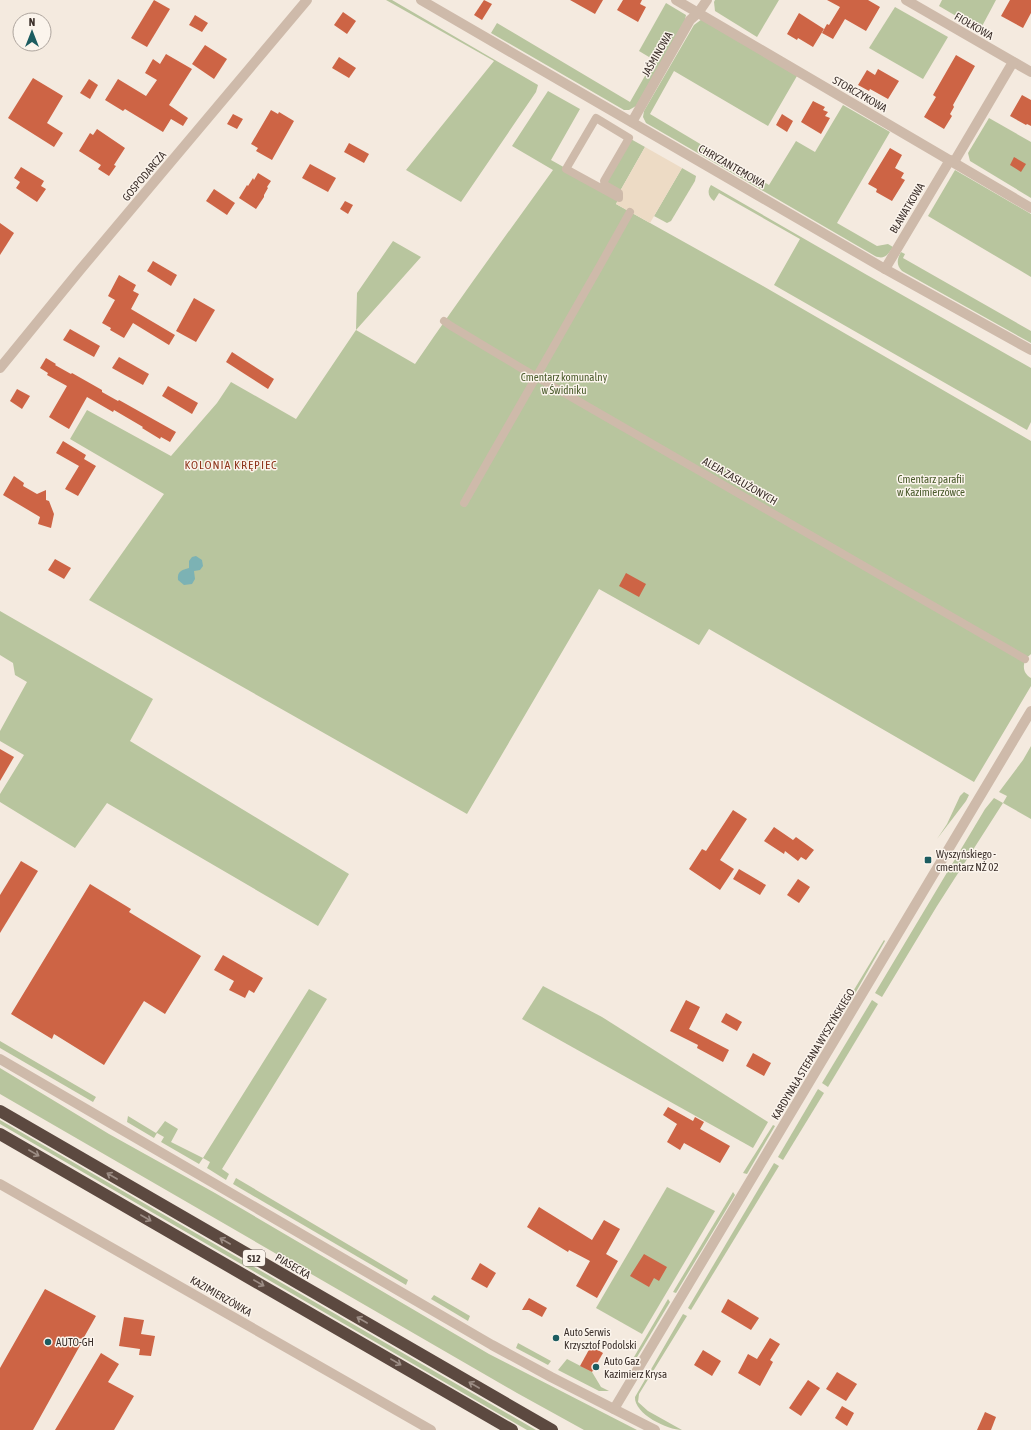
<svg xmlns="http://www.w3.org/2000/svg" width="1031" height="1430" font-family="'Asap Condensed',sans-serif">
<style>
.green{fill:#b8c59e}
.plaza{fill:#eddbc5}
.water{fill:#7cb2b4}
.building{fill:#cd6445}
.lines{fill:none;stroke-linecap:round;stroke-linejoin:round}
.pedestrian{stroke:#cebaaa;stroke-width:8}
.minor{stroke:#cebaaa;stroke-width:10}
.tertiary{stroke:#cebaaa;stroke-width:10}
.motorway{stroke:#5c4940;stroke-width:12}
.oneway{stroke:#9c8d85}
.poi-dot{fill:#1c5c60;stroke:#fbf4ec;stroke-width:1.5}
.labels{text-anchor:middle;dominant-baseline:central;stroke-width:3;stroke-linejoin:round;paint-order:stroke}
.shield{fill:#fbf4ec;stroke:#756a64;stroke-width:1}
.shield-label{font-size:10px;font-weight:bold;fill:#3b2f2a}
.street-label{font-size:11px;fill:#3b2f2a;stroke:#fbf4ec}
.park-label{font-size:11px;fill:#4a5b2c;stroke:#fbf4ec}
.poi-label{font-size:11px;fill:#3b2f2a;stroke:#fbf4ec;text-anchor:start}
.neighbourhood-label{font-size:12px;letter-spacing:1px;fill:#8f371d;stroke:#fbf4ec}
</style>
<rect width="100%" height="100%" fill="#f4eadf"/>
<g class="green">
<polygon points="386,0 392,0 538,85 536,92 461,202 406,170 494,61"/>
<polygon points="715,0 779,0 757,37 715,11 714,2"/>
<polygon points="942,0 996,0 980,30 939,6"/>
<polygon points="666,3 686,15 685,20 636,106 629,110 624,110 491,33 497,23 630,102 654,60 639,51"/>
<polygon points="895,7 948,37 923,79 869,48"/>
<path d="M 702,19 L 797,76 L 768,126 L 674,71 L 650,114 L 769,185 L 796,141 L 815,152 L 843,105 L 890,132 L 837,223 L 877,246 L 888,244 L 893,247 C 888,255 884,260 875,256 L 646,123 L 643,117 L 644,111 L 694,25 Z"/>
<path d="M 548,91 L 580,109 L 551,160 L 619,198 L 616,204 L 763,286 L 1031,441 L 1031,654 C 1022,661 1021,672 1031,678 L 1031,686 L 974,782 L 709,629 L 699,645 L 599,589 L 467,814 L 89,600 L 164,494 L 70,439 L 87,410 L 171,456 L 217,403 L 231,382 L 296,419 L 356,330 L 357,293 L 393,241 L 421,257 L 356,330 L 415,364 C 460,298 507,234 553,170 L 512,146 Z"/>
<polygon points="989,118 1031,142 1031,198 970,161 968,153"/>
<polygon points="629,138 645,147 619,193 605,185"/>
<polygon points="682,168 696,176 695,181 671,221 667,223 654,216"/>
<polygon points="955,170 1031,214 1031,277 928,216"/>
<path d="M 711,185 L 867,275 L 1031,368 L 1031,422 L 1027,430 L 774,285 L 800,239 L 719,193 L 714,201 C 708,197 707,191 711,185 Z"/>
<path d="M 901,252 L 905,254 L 903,258 L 1031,331 L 1031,343 L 902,271 C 896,265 897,259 901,252 Z"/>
<polygon points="0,611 153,699 130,741 349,874 318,926 107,803 75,848 0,802 0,794 24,755 0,741 0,731 27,682 15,675 13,663 0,655"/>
<polygon points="1031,746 1031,819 1003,803 937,906 882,997 875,993 985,809 994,798 1003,803 1007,796 999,792 1023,760"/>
<polygon points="964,792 969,795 966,801 937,839 947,824 960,796"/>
<polygon points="884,940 885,941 845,1011 840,1013"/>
<polygon points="543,986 602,1017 768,1122 753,1148 522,1019"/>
<polygon points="309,989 327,999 222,1169 229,1174 226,1180 207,1168 210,1162 203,1158 199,1164 161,1142 164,1137 157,1133 154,1138 127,1122 128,1116 156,1133 165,1121 178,1129 171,1142 203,1158"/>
<polygon points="872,1000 878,1004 828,1087 822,1083"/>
<polygon points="0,1041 96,1097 93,1102 0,1048"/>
<polygon points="0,1068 109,1134 215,1193 489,1354 637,1430 584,1430 517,1393 0,1094"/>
<polygon points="818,1089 824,1093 783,1160 778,1157"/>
<polygon points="0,1120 536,1430 527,1430 0,1124"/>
<polygon points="773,1125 775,1126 747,1174 743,1173"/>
<polygon points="774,1163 779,1166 691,1310 688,1308"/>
<polygon points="236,1178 408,1280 406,1285 233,1184"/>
<polygon points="667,1187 715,1211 642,1334 596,1308"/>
<polygon points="733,1192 735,1195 676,1293 673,1292"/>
<polygon points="434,1295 470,1316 468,1321 431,1299"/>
<polygon points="668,1299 670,1302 637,1357 634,1357"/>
<path d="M 683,1314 L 687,1316 L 639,1394 L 638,1402 L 648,1411 L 682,1430 C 668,1430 634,1414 635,1397 Z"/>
<polygon points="518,1343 551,1361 548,1365 516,1348"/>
<polygon points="567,1359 592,1372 601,1387 609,1391 599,1391 558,1370"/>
</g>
<polygon class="plaza" points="645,147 682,168 650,223 616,204 619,198 619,193"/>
<path class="water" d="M 196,556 L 202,560 L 203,566 L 200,570 L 194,571 L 195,579 L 192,584 L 184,585 L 178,580 C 177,571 182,570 189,568 L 189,561 L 192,557 Z"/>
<g class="building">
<polygon points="154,0 170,9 147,47 131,38"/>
<polygon points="484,0 492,4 482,20 474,15"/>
<polygon points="570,0 603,0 595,14"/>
<polygon points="623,0 642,0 640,4 646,7 638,22 617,10"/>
<polygon points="827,0 868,0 880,7 866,31 845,19 833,39 822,33 827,24 829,25 840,7"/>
<polygon points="1010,0 1031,0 1031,13 1023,28 1001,16"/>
<polygon points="343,12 356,21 347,34 334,25"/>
<polygon points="799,13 824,29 813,47 798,38 797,40 787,34"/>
<polygon points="195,15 208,23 202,32 189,25"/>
<polygon points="205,45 227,59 214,79 192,64"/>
<polygon points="166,54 192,69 169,105 188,118 183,126 171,119 163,132 125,109 123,111 105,100 118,79 146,96 157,80 145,73 153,59 160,64"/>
<polygon points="956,55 975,66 953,105 954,107 950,114 952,116 944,129 924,117 936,97 933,95"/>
<polygon points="339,57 356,68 349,78 332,68"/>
<polygon points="878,69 899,81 888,99 870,89 869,91 858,85 867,70 875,75"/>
<polygon points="33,78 63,96 47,123 63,133 54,147 8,118"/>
<polygon points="89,79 98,85 90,99 80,93"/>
<polygon points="1022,95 1031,100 1031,126 1027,124 1026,125 1010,116"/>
<polygon points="813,101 825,107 823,110 828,112 825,116 830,118 821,134 801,122"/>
<polygon points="271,110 278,114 279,112 294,121 272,160 256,151 258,148 251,144"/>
<polygon points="233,114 243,119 237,129 227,124"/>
<polygon points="782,114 793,121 787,132 776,125"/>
<polygon points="97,129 125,148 114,165 116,166 109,176 98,169 101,165 79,151 90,133 93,135"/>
<polygon points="349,143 369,154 364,163 344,152"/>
<polygon points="890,148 902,155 895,168 904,173 901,178 905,180 892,201 876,192 877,189 868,184"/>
<polygon points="1014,157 1026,164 1021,172 1010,165"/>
<polygon points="310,164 336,178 328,192 302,178"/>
<polygon points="21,167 44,181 41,186 46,189 37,202 16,188 20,182 14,178"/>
<polygon points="258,173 271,181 267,187 268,188 264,195 264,197 256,209 239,198 247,185 248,186 253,178 254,180"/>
<polygon points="214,189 235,203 227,215 206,201"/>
<polygon points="345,201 353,205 348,214 340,209"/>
<polygon points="0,223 14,233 0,255"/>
<polygon points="153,261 177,275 171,286 147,271"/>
<polygon points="119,275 136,285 133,291 139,294 131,309 175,335 169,345 133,323 124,338 110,330 111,328 102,323 115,300 108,296"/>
<polygon points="194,298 215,310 196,342 176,331"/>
<polygon points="70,329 100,346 94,357 63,340"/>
<polygon points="232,352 274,379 268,389 226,362"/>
<polygon points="119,357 149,374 143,385 112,368"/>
<polygon points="46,358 56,364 55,365 71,374 72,373 102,390 102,392 118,401 119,400 176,432 170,442 161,437 160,439 142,428 143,427 114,410 113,412 87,397 69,429 57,422 49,417 67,386 47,375 48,373 40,368"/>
<polygon points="168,386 198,403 192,414 162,396"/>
<polygon points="17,389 30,396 22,409 10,401"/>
<polygon points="63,441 86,455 84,459 96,466 78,496 65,489 79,466 56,453"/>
<polygon points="14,476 24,483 23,486 37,494 46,490 46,500 49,501 54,514 51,528 38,524 40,517 3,495"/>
<polygon points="55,559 71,568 64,579 48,570"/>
<polygon points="626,573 646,584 639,597 619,586"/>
<polygon points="0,749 14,757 0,781"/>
<polygon points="733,810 747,819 720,860 734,869 720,890 689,869 702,849 706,851"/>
<polygon points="774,827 793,840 796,837 814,850 806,860 801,857 798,861 785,851 784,854 764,841"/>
<polygon points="21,861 38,871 0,933 0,895"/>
<polygon points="739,869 766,885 760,895 733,879"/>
<polygon points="798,879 810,887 799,903 787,895"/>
<polygon points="90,884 131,909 129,912 201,956 165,1014 144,1001 104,1065 54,1034 52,1039 11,1014"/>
<polygon points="223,955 263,978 254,993 249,990 245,998 229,990 234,981 214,970"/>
<polygon points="686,1000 700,1007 689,1029 729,1050 723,1062 697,1048 698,1045 670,1031"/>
<polygon points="726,1013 742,1022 737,1031 721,1022"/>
<polygon points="753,1053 771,1063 764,1076 746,1066"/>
<polygon points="668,1107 693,1121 695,1117 704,1122 700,1129 730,1146 720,1163 684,1143 680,1150 667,1142 677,1124 663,1115"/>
<polygon points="539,1207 592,1240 604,1220 620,1229 606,1254 618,1261 597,1298 576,1286 590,1261 569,1250 568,1252 527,1227"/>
<polygon points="644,1254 667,1267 659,1281 654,1278 649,1287 630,1276"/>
<polygon points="480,1263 496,1273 487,1288 471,1279"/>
<polygon points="45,1289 96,1316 83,1339 76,1338 82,1342 33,1430 0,1430 0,1368"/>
<polygon points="529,1298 547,1308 542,1317 529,1310 522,1310"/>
<polygon points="728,1299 759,1318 751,1330 721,1312"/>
<polygon points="124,1317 144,1320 141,1334 155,1336 151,1356 139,1355 140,1349 119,1346"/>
<polygon points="770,1338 780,1344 770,1360 773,1362 760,1386 738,1373 748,1354 757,1359"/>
<polygon points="591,1346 603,1353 592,1372 580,1366"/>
<polygon points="703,1350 721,1361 712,1376 694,1365"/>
<polygon points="101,1353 119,1364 108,1382 134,1396 114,1430 55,1430"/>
<polygon points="837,1372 857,1384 846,1401 826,1389"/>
<polygon points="808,1380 820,1388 801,1416 789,1408"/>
<polygon points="842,1406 854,1413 847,1426 835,1418"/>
<polygon points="985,1412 996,1417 991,1430 977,1430"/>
</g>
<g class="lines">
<g class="pedestrian">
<polygon points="596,118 629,138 604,181 605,185 619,193 619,198 566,169"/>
<polyline points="444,321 451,326 521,368 1025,659"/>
<polyline points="464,503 598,269 630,212"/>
</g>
<g class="minor">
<polyline points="421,0 885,269 1031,350"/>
<polyline points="676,0 1031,208"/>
<polyline points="906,0 1031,72"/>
<polyline points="632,122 690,20 698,13 707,0"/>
<polyline points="954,162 1013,62"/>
<polyline points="885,269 950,160"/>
<polyline points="0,368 80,270 307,0"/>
</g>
<g class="tertiary">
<polyline points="0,1059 492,1345 551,1377 655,1430"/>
<polyline points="0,1184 431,1430"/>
<polyline points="614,1409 1031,711"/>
</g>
<g class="motorway">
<polyline points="0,1111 552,1430"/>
<polyline points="0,1134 512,1430"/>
</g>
</g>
<defs><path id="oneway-shaft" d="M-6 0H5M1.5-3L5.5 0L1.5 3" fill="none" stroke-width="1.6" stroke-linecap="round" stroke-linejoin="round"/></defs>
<g class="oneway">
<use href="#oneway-shaft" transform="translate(34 1153) rotate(30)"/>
<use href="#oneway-shaft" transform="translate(112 1176) rotate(-150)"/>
<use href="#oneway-shaft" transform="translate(146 1218) rotate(30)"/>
<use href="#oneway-shaft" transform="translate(225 1241) rotate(-150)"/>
<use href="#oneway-shaft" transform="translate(259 1283) rotate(30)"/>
<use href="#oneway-shaft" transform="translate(362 1320) rotate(-150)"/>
<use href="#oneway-shaft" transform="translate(396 1362) rotate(30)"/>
<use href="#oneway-shaft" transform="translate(474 1385) rotate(-150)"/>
</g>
<g class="poi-dot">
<rect x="924" y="856" width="8" height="8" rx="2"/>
<circle cx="556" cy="1338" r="4"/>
<circle cx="48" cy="1342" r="4"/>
<circle cx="596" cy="1367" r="4"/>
</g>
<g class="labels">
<rect class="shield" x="243" y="1250" width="22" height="16" rx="3"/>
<g class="shield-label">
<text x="254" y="1258">S12</text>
</g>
<g class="street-label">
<text transform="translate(974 26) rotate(30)">FIOŁKOWA</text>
<text transform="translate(657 54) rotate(-60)">JAŚMINOWA</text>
<text transform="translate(860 94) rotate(30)">STORCZYKOWA</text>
<text transform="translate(732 166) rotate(30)">CHRYZANTEMOWA</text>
<text transform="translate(144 176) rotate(-50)">GOSPODARCZA</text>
<text transform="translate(907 208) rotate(-59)">BŁAWATKOWA</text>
<text transform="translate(740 481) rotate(30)">ALEJA ZASŁUŻONYCH</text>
<text transform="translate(813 1054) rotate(-59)">KARDYNAŁA STEFANA WYSZYŃSKIEGO</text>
<text transform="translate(293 1266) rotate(30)">PIASECKA</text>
<text transform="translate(221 1296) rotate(30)">KAZIMIERZÓWKA</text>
</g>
<g class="park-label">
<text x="564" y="377">Cmentarz komunalny<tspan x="564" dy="13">w Świdniku</tspan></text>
<text x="931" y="479">Cmentarz parafii<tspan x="931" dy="13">w Kazimierzówce</tspan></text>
</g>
<g class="poi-label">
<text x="936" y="854">Wyszyńskiego -<tspan x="936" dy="13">cmentarz NŻ 02</tspan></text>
<text x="564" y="1332">Auto Serwis<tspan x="564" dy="13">Krzysztof Podolski</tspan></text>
<text x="56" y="1342">AUTO-GH</text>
<text x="604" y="1361">Auto Gaz<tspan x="604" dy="13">Kazimierz Krysa</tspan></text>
</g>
<g class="neighbourhood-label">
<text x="231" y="465">KOLONIA KRĘPIEC</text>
</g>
</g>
<g transform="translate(32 32)"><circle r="19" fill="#fbf4ec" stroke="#aea59e"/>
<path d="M0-3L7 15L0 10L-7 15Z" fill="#1c5c60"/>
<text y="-6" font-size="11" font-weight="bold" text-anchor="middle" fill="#3b2f2a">N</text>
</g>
</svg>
